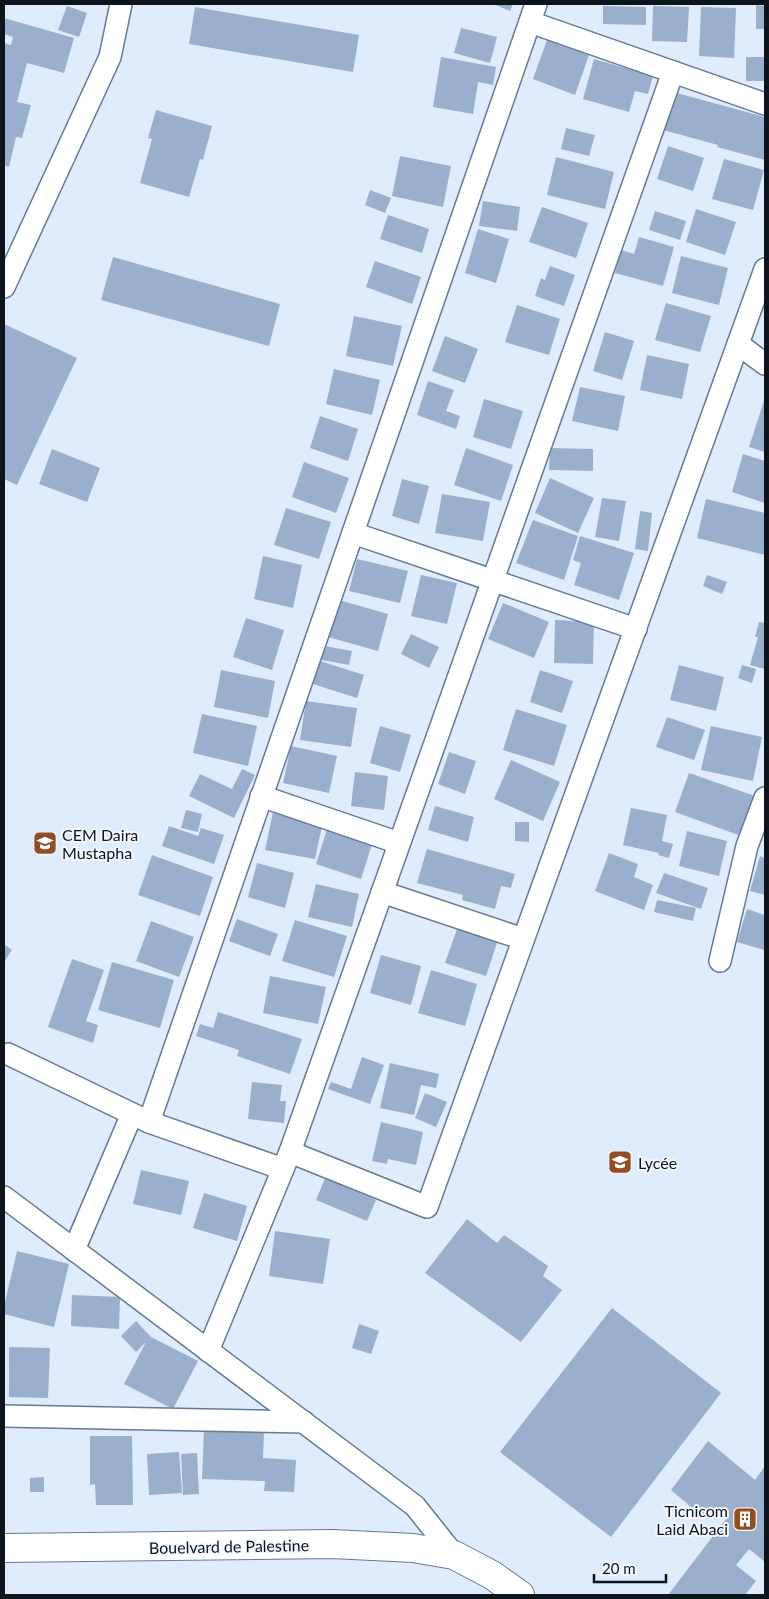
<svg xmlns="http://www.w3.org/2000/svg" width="769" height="1599" font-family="Lato,sans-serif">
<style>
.building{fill:#9aafcb}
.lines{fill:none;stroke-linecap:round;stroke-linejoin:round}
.minor-casing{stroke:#657993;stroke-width:24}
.tertiary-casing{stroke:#657993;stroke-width:30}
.minor{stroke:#fff;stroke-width:21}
.tertiary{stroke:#fff;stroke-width:28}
.labels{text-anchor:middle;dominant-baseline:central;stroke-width:4;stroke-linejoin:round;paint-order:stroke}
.poi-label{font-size:16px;fill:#0d141e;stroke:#f4f8fe;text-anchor:start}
.street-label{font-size:16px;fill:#0d141e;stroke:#f4f8fe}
</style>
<rect width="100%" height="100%" fill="#dfecfe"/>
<g class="building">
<polygon points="493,4 513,4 510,11"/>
<polygon points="756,5 765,6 765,29 756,29"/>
<polygon points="67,6 87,13 79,37 58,30"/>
<polygon points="603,6 646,7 646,25 603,24"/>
<polygon points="653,6 689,7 687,42 652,41"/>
<polygon points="195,7 359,35 353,72 189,44"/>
<polygon points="701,7 736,8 734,58 699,56"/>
<polygon points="4,18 74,38 64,73 27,63 17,102 31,105 22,138 16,137 9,167 4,165 4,43 11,45 13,37 4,34"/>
<polygon points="461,28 497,37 490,63 454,53"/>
<polygon points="547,40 589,55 575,95 533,79"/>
<polygon points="441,57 496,67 493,85 478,82 473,114 433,107"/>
<rect x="746" y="57" width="19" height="24"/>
<polygon points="594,59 653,76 648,94 635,91 629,112 583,99"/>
<polygon points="673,92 765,117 765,160 717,147 718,145 663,130"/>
<polygon points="156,110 212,126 203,160 200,159 189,197 140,183 152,139 148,138"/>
<polygon points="566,128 595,135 589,156 561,149"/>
<polygon points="668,146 704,158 693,191 657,179"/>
<polygon points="400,156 451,166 443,207 392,196"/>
<polygon points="556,157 614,172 605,209 547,195"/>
<polygon points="724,159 764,170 753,210 712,199"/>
<polygon points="370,190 391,198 385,213 365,205"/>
<polygon points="483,201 520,207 517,231 479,226"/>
<polygon points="542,207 588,223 576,258 529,242"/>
<polygon points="696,209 736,222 725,255 686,242"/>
<polygon points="655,211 686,221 680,240 649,230"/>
<polygon points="388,215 429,229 422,253 380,239"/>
<polygon points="478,229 509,239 496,283 465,273"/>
<polygon points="639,237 674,247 663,286 615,273 621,250 634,254"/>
<polygon points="681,256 728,268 719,305 672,293"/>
<polygon points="113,257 280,304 269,346 101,300"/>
<polygon points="375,261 421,277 412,304 366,287"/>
<polygon points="550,266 575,275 564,306 535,296 541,278 545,280"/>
<polygon points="666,303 711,316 700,352 655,340"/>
<polygon points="517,305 560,319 549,355 505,342"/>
<polygon points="354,316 402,326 393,366 346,356"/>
<polygon points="4,324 77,358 17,485 4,479"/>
<polygon points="605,332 634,341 622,380 593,371"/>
<polygon points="445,336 478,349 465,383 432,371"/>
<polygon points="647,355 689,364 682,399 640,390"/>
<polygon points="334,369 380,380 372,415 326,404"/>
<polygon points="428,381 454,390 446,411 460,416 456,429 417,415"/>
<polygon points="580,387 625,396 618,431 572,421"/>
<polygon points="765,398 765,452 749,447"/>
<polygon points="484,399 523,411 511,449 473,437"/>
<polygon points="320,416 358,429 348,461 310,448"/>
<polygon points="466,448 513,465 501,501 454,485"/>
<polygon points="550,448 593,449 593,471 549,470"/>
<polygon points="52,449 100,468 87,502 39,484"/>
<polygon points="743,454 765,461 765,503 732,492"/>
<polygon points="304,462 349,478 336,513 292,497"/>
<polygon points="550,478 594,498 578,533 535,513"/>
<polygon points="402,479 429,486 419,524 392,516"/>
<polygon points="442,494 490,502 483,541 435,533"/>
<polygon points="602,498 626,501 619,541 595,537"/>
<polygon points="706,499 765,513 765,555 697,538"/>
<polygon points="286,508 331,522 319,559 274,545"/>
<polygon points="640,511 652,513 648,551 635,549"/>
<polygon points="533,520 578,536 564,580 516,563"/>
<polygon points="580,536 634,553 619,600 574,585 581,563 573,560"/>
<polygon points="263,556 302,565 293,608 254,599"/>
<polygon points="357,559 408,571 400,603 349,591"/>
<polygon points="421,575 457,583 447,624 411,616"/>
<polygon points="707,575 727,582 722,594 703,586"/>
<polygon points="339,600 388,614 378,651 328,637"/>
<polygon points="503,603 549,622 534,658 488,639"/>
<polygon points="246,618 284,630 272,670 233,657"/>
<polygon points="555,620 594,622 593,664 554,663"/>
<polygon points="759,622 765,623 765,669 750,665 758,637 755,637"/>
<polygon points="411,634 439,647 429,668 401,654"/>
<polygon points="319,645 352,651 349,665 317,659"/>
<polygon points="320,661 364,675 357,698 313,684"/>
<polygon points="679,665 724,677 716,711 670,700"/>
<polygon points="742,665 756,669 752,683 738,678"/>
<polygon points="221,670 275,681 268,718 214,707"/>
<polygon points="540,670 573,681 562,713 530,702"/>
<polygon points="306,701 357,708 351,747 300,740"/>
<polygon points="516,709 567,725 554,766 503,750"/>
<polygon points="202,714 257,726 248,766 193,753"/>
<polygon points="667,717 705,730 694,760 656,747"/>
<polygon points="380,726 411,735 400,772 370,763"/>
<polygon points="711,726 762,737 753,781 701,770"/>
<polygon points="291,746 337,756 329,793 283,783"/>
<polygon points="449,752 476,761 465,794 438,784"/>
<polygon points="511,760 560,782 543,821 494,799"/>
<polygon points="242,769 255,775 234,818 189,796 200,774 232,789"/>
<polygon points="355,772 388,776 384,810 351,806"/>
<polygon points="689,773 755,796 741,836 675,812"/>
<polygon points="435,806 474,817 468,842 428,830"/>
<polygon points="274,807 324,817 315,859 265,850"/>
<polygon points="631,808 667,815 662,841 673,844 669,858 658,855 659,853 623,845"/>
<polygon points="186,810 202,814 198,832 181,828"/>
<polygon points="515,822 529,822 529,842 515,841"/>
<polygon points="329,823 374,838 361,879 316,864"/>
<polygon points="169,826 198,836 201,828 224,835 214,864 162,846"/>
<polygon points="687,831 727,841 719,876 679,866"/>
<polygon points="427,849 515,874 511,888 501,886 495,909 462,900 463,895 417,883"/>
<polygon points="609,853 638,864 634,877 653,885 644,910 595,891"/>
<polygon points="152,855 213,877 200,916 138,895"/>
<polygon points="760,856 765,858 765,895 750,891"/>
<polygon points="257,863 294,873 285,908 248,897"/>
<polygon points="664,873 708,888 701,909 656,893"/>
<polygon points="316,884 359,894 352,927 308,917"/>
<polygon points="657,900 696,908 693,921 654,912"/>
<polygon points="747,909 765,915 765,946 764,950 737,942"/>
<polygon points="237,919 278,934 270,956 229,941"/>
<polygon points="295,920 347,936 334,977 282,961"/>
<polygon points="151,921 194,937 179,977 136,961"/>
<polygon points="458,926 498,940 486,976 445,963"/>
<polygon points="4,944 12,950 4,962"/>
<polygon points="381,955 421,966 411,1005 370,993"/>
<polygon points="72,959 104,970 86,1021 98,1025 93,1043 48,1027"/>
<polygon points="112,962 174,980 160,1028 98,1010"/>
<polygon points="431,970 477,984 465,1026 418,1013"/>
<polygon points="270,976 326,987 318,1024 263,1013"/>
<polygon points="218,1012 302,1039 290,1074 237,1056 239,1050 196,1036 200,1024 213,1028"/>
<polygon points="362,1057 384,1065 370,1104 328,1089 331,1082 351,1089"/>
<polygon points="390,1063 439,1074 436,1088 421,1085 414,1115 380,1108"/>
<polygon points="252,1082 282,1085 280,1101 286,1101 284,1123 248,1119"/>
<polygon points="425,1093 447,1102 436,1127 415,1118"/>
<polygon points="381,1122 423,1132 416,1165 388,1159 387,1164 372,1161"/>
<polygon points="141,1170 189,1181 181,1215 133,1204"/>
<polygon points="326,1176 343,1184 343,1186 376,1200 367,1221 316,1200"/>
<polygon points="204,1193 247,1206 237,1241 193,1228"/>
<polygon points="467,1219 497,1243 504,1235 548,1266 543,1276 562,1290 521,1342 425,1273"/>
<polygon points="275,1231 330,1239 323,1284 269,1276"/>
<polygon points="17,1251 69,1264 54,1327 4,1314 4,1306"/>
<polygon points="72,1295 120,1297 119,1329 71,1326"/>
<polygon points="612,1308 721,1393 611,1537 500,1452"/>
<polygon points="136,1321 151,1337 198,1361 173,1409 124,1384 146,1342 136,1352 121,1336"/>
<polygon points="359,1324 379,1331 371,1354 352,1348"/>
<polygon points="9,1347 50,1348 48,1398 9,1397"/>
<polygon points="204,1430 264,1432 263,1458 296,1460 294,1492 264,1491 265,1481 202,1479"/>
<polygon points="90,1436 132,1436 133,1505 96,1505 95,1484 90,1485"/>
<polygon points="708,1441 755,1480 765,1466 765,1562 749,1549 736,1565 756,1581 745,1595 668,1595 726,1519 712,1509 704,1518 671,1490"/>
<polygon points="179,1452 182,1493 149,1495 147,1454"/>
<polygon points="197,1453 199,1494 183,1495 181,1454"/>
<polygon points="44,1477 44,1492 30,1492 30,1478"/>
</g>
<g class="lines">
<g class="minor-casing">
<g id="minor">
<polyline points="530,22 765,104"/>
<polyline points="4,287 110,57 121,4"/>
<polyline points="738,344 765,364"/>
<polyline points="353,533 636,629"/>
<polyline points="261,796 399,843"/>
<polyline points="382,892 523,939"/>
<polyline points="720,961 747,846 765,798"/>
<polyline points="8,1054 149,1122 283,1169"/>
<polyline points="149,1122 536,4"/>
<polyline points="290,1152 427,1207 765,269"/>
<polyline points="4,1197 415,1506 454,1555"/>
<polyline points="74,1250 132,1114"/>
<polyline points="208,1351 290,1152 673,72"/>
<polyline points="4,1416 304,1422"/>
</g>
</g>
<g class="tertiary-casing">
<polyline id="tertiary" points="4,1548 332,1544 413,1548 454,1555 492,1575 520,1595"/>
</g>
<use href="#minor" class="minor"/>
<use href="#tertiary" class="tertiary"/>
</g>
<defs>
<g id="school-square" transform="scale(1.25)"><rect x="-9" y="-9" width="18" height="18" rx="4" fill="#924d23" stroke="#f4f8fe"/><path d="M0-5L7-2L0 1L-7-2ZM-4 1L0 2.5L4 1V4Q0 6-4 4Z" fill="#fff"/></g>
<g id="building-square" transform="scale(1.25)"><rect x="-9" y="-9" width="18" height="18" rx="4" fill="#924d23" stroke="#f4f8fe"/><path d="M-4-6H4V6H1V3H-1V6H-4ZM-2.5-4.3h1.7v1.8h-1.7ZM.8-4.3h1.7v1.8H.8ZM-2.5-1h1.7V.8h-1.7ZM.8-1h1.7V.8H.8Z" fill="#fff"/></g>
</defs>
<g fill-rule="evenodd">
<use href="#school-square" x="45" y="843"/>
<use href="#school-square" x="620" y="1162"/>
<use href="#building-square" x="745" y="1519"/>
</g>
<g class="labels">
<g class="poi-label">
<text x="62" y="834">CEM Daira<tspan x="62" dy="18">Mustapha</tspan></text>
<text x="638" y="1162">Lycée</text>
<text x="728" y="1510" text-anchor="end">Ticnicom<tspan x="728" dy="18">Laid Abaci</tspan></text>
</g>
<g class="street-label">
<text transform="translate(229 1546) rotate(-1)">Bouelvard de Palestine</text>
</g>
</g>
<rect width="769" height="1599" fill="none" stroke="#0d141e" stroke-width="10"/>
<path d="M594 1574v8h72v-8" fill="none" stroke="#0d141e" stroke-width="2.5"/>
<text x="602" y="1574" font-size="15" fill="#0d141e" stroke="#f4f8fe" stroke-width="4" paint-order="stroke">20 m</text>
</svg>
